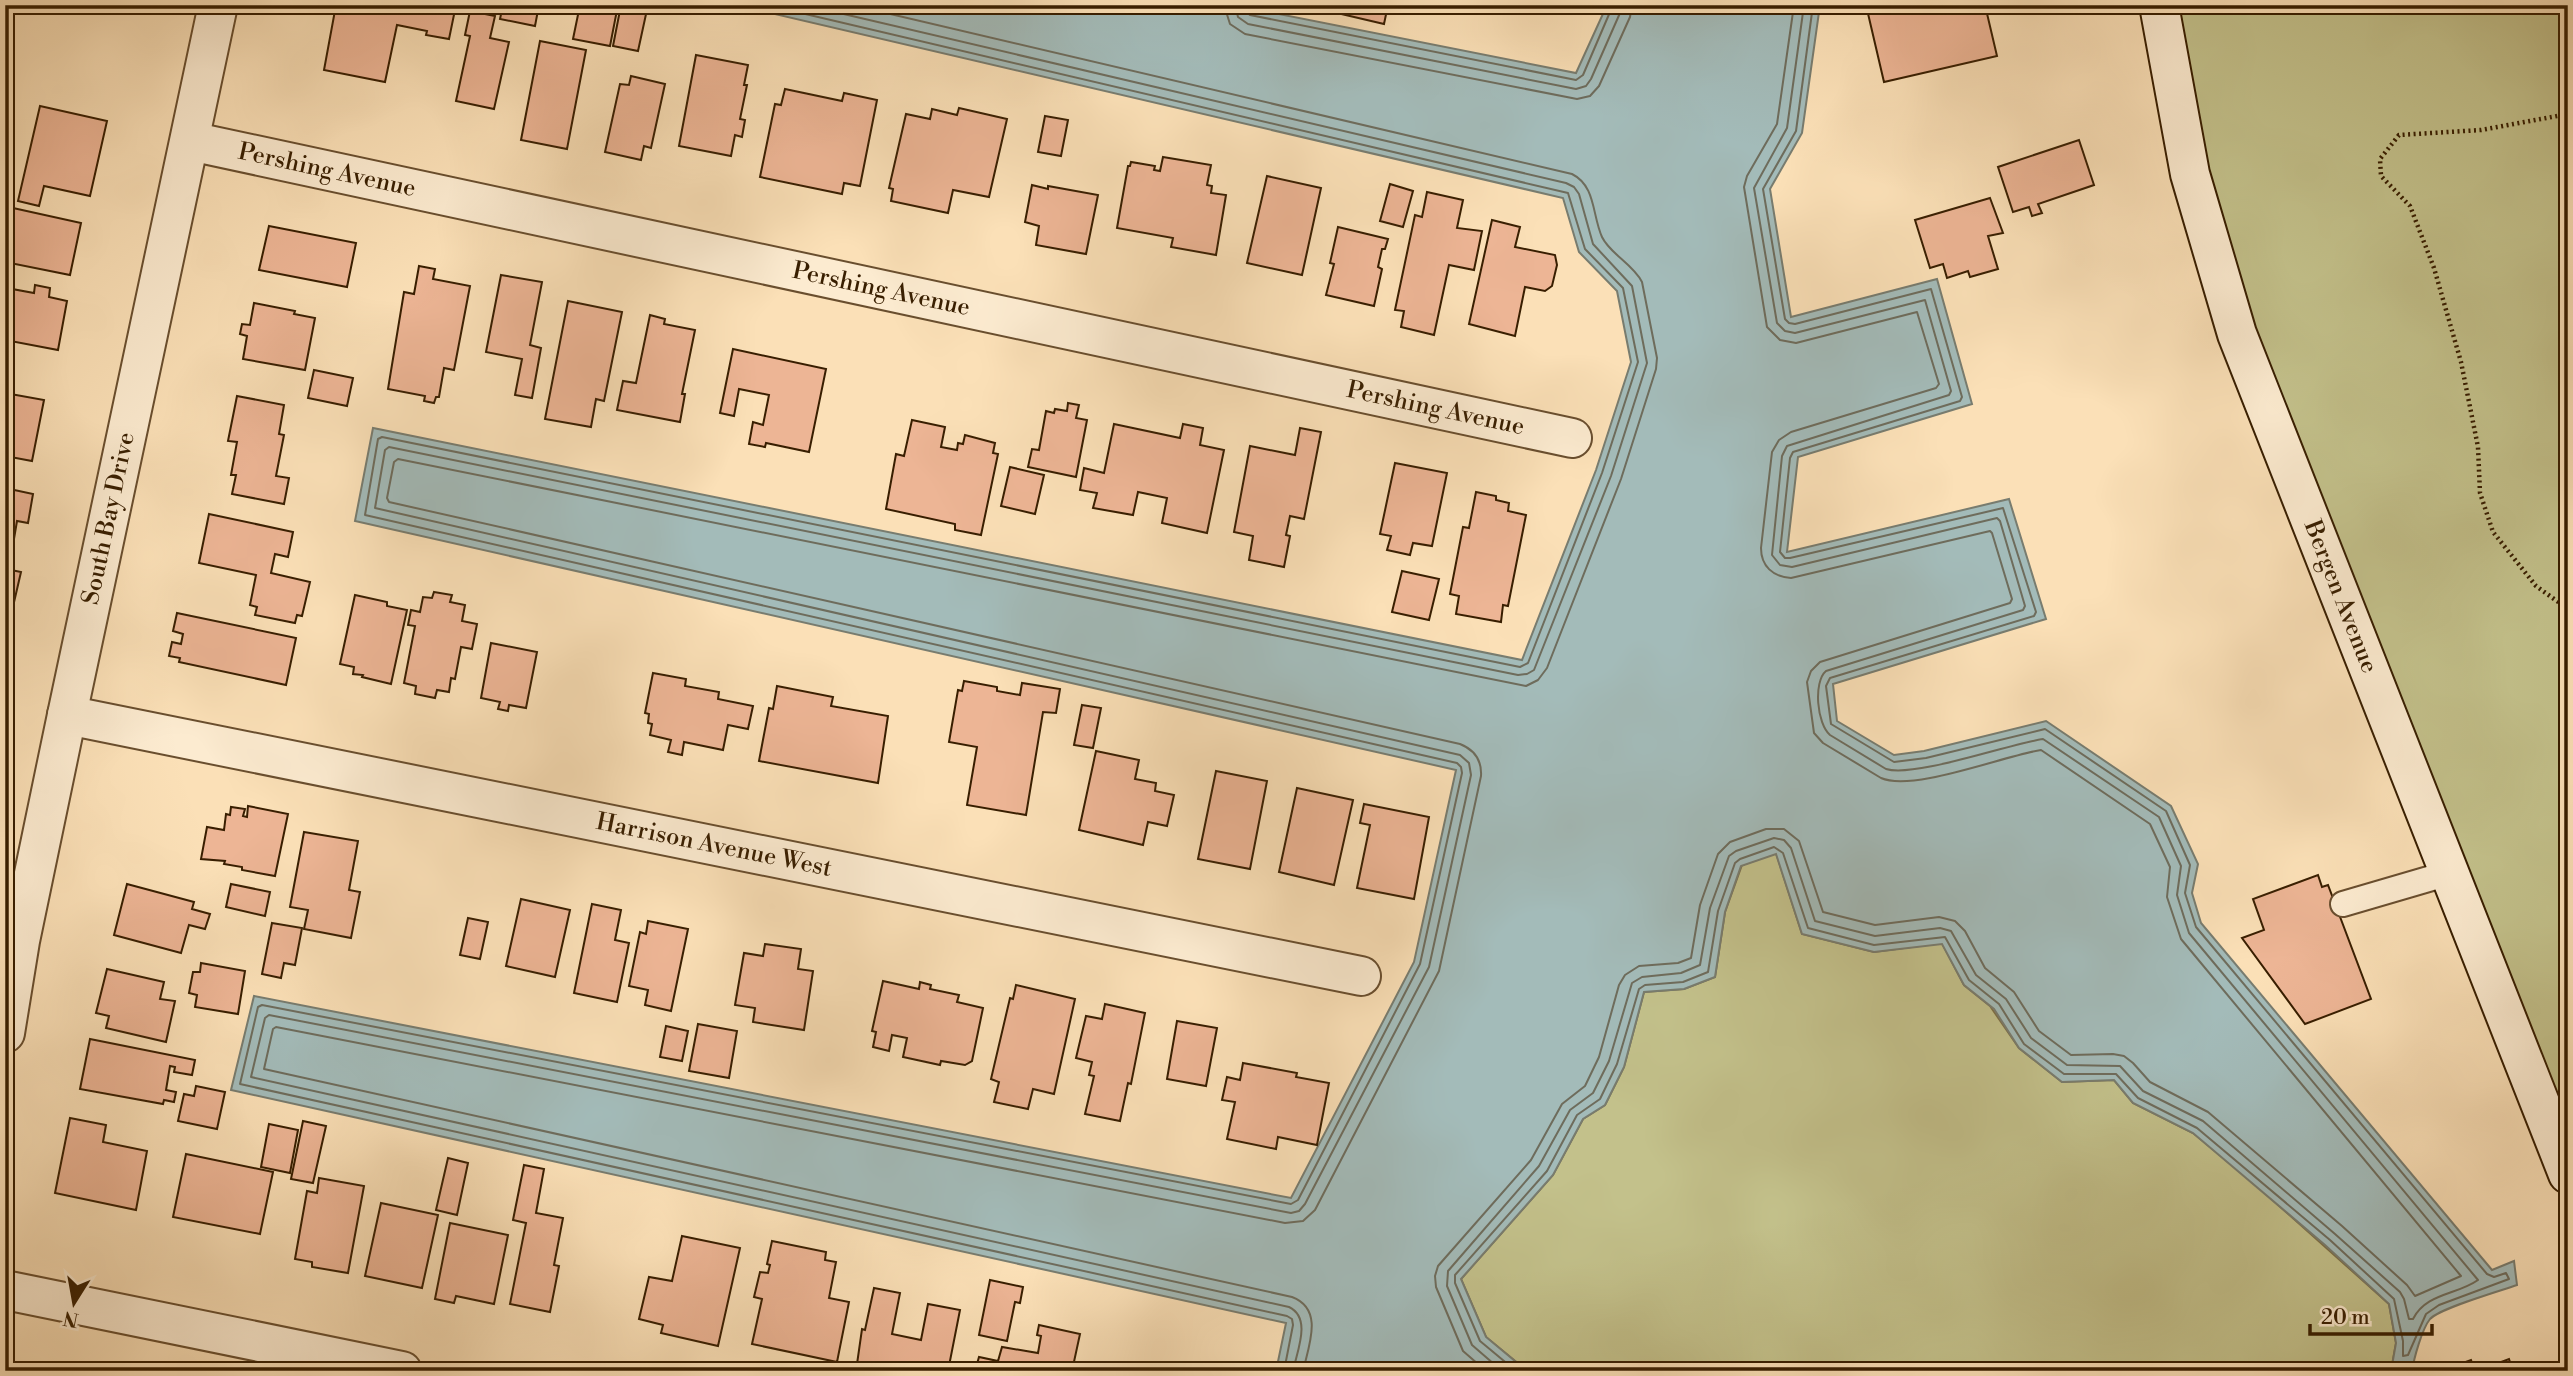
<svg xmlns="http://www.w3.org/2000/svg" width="2573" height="1376" font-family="'Libre Bodoni',serif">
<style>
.green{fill:#c3c18b;stroke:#7e7046;stroke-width:2}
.water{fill:#a3bbb9;stroke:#787c6f;stroke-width:2}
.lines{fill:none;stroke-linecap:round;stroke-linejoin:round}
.shore{stroke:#6e6c5c;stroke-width:2}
.building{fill:#edb595;stroke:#381e00;stroke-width:2}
.lane-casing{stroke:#694e2e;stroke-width:28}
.street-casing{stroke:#694e2e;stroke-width:42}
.secondary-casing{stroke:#381e00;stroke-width:42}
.path{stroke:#381e00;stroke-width:4.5;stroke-dasharray:2 3.5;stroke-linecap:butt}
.lane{stroke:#fcebd0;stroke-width:24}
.street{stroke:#fcebd0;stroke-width:38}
.secondary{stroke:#fcebd0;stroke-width:38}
.labels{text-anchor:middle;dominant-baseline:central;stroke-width:5;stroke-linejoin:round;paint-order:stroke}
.street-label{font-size:24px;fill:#381e00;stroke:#fcebd0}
</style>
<rect width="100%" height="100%" fill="#fbe0b7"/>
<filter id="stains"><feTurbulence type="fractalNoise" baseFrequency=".00286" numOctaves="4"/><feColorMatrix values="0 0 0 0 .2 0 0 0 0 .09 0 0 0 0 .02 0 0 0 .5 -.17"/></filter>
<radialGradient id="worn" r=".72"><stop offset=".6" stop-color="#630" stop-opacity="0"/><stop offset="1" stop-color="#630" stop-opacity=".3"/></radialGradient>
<g class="green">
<polygon points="2159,5 2568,5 2568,1174 2237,334"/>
<polygon points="1776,853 1802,934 1874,952 1942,943 1964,985 1990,1006 2019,1048 2062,1082 2114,1080 2133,1103 2193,1133 2257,1186 2389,1304 2396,1343 2391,1371 1527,1371 1486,1337 1461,1279 1553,1175 1583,1119 1605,1105 1624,1067 1644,992 1684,989 1715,977 1725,912 1742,865"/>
</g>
<path class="water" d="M 736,5 L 1234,5 L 1576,73 L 1607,5 L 1820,5 L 1802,133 L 1770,189 L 1791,317 L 1937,279 L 1972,404 L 1798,457 L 1787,552 L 2009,499 L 2046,619 L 1833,684 L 1837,721 L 1894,755 L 1924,751 L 2046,721 L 2171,806 L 2198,864 L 2192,893 L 2201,923 L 2492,1270 L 2514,1261 L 2517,1285 C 2500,1291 2440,1308 2430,1319 C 2422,1329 2414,1358 2412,1371 L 2391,1371 L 2396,1343 L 2389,1304 L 2325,1245 L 2193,1133 L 2133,1103 L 2114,1080 L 2062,1082 L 2019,1048 L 1994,1009 L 1964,985 L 1942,944 L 1874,952 L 1802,934 L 1776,854 L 1741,866 L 1725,912 L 1715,977 L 1684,989 L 1644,992 L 1624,1067 L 1605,1105 L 1583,1119 L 1553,1175 L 1461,1279 L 1486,1337 L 1527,1371 L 1276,1371 L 1286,1323 L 231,1090 L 254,996 L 1291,1198 L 1414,962 L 1456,770 L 355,521 L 373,428 L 1522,660 L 1596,470 L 1631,362 L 1617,291 L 1579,252 L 1563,198 Z"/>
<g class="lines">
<g class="shore">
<polyline points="767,5 1568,193 1585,249 1623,288 1638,362 1602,473 1528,663 1520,667 382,437 378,439 365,515 1457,763 1461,767 1462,773 1420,964 1298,1200 1291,1204 262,1005 258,1007 240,1084 1287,1316 1292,1319 1293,1325 1284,1371"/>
<path d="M 805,5 L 1566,183 L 1574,187 L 1579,194 L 1593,244 L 1632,286 L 1647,363 L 1611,476 L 1534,670 L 1527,674 L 1518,675 L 389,447 L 385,450 L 375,508 L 1460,755 L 1469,763 L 1471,775 L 1429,967 L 1305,1204 L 1299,1211 L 1291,1213 L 269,1015 L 265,1018 L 251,1077 L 1289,1307 C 1312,1318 1297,1351 1293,1371"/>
<path d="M 852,5 L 1572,174 C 1596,186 1592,215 1602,237 C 1610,254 1633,264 1642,282 L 1657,358 L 1656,369 L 1621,479 L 1547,668 L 1538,680 L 1526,686 L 398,459 L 394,462 L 387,498 L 389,502 L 1460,744 C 1475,750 1482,760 1481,776 L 1439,971 L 1315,1210 L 1303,1221 L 1285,1223 L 276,1027 L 273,1029 L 264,1069 L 1292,1297 C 1324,1309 1309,1345 1303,1371"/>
<polyline points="1224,5 1230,24 1245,34 1577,99 1590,96 1599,86 1630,17 1632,5"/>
<polyline points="1235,5 1238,17 1248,24 1576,89 1586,86 1591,79 1620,13 1622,5"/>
<polyline points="1244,5 1245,11 1250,15 1576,80 1583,75 1613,5"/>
<path d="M 1486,1371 L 1463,1351 L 1436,1287 L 1435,1276 L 1438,1266 L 1531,1160 L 1562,1104 L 1585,1086 L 1599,1057 L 1619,985 L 1625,975 L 1639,966 L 1678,963 L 1691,958 L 1700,905 L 1718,854 L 1730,842 L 1766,829 L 1784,829 L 1799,841 L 1823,912 L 1875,925 L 1939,917 L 1955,921 L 1965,931 L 1985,968 L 2014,992 L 2039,1031 L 2071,1055 L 2113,1054 L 2124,1056 L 2133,1063 L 2150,1082 L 2208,1112 L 2342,1226 L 2407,1285 L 2415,1296 L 2461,1276 L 2181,939 L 2167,897 L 2170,867 L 2150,824 L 2041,750 C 2003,756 1913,792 1881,778 L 1823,743 L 1814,733 L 1807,682 L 1811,671 L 1820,662 L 2010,603 L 2012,599 L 1992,533 L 1990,531 L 1791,578 C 1773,577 1761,566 1761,548 L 1772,452 L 1779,440 L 1791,432 L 1936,388 L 1939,384 L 1917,312 L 1796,343 L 1780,340 L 1767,327 L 1744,187 L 1747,176 L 1777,124 L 1794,5"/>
<path d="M 1502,1371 L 1472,1345 L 1447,1286 L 1448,1271 L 1539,1166 L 1570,1110 L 1593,1093 L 1609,1061 L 1632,983 L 1642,977 L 1681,973 L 1700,965 L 1710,908 L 1729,856 L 1736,851 L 1774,838 L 1784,840 L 1791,848 L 1815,921 L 1875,936 L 1940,928 L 1951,931 L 1976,975 L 2006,999 L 2031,1038 L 2067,1065 L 2120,1066 L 2143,1091 L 2203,1121 L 2335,1234 L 2400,1292 L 2404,1299 L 2409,1319 L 2413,1319 C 2426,1293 2457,1295 2478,1280 L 2189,933 L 2177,895 L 2181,866 L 2159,817 L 2043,739 C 2009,744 1914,778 1886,769 L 1830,735 C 1817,724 1813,682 1826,671 L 2023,610 L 2025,606 L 2000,521 L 1997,518 L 1792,567 L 1780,565 L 1772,555 L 1782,456 L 1787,446 L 1949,395 L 1951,391 L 1925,300 L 1795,333 L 1785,331 L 1777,323 L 1754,188 L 1787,128 L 1804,5"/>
<polyline points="1516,1371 1480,1341 1455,1283 1455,1275 1547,1171 1577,1115 1600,1099 1617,1064 1639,989 1645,985 1683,982 1708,972 1718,911 1735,863 1740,859 1774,847 1783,853 1808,928 1874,945 1945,937 1969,980 1999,1004 2024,1044 2064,1074 2116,1074 2138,1098 2197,1128 2330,1240 2394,1299 2403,1341 2403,1356 2408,1355 2426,1314 2439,1305 2509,1279 2506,1273 2494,1277 2487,1274 2196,927 2185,893 2190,865 2166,811 2045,729 1926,758 1894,762 1831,724 1826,686 1830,678 2034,616 2036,612 2003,508 1790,558 1785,558 1780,552 1790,458 1793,452 1960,401 1962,397 1931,289 1795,324 1789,323 1785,319 1763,189 1796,131 1813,5"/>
</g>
</g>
<g class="building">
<polygon points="336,5 456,5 449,39 426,35 427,31 397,25 385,82 324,70"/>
<polygon points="503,5 539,5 535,26 500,19"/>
<polygon points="580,5 618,5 610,46 573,39"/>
<polygon points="621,5 648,5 638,51 613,46"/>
<polygon points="1339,5 1388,5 1384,24 1337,13"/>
<polygon points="1866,5 1985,5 1997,56 1884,82"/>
<polygon points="470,11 495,16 490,38 509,42 494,109 456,101 470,36 465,35"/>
<polygon points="540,41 586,50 567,149 521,140"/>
<polygon points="696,55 748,65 744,85 747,85 740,119 745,120 742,137 735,135 731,156 679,146"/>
<polygon points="631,76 665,84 651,148 644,146 641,160 605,152 620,84 629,85"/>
<polygon points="785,89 842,101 844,93 877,100 860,186 844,183 842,194 760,177 775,104 781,105"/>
<polygon points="40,106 107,121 90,196 44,186 39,206 18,201"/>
<polygon points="959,108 1007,119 989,197 953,190 948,213 891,201 893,189 889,188 906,114 930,119 932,109 957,115"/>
<polygon points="1045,116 1068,120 1061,156 1038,152"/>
<polygon points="2079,140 2094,185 2038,204 2042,213 2032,216 2029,207 2013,212 1998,167"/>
<polygon points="1163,157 1211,165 1207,185 1212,186 1211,193 1226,195 1216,255 1171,247 1173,238 1117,228 1128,166 1130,166 1131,162 1155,166 1154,170 1160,171"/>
<polygon points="1267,176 1321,188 1302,275 1247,263"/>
<polygon points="1390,184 1413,191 1403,227 1380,221"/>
<polygon points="1032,185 1048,189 1048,186 1098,195 1086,254 1036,245 1039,226 1025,222"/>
<polygon points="1427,192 1463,200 1457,228 1482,231 1474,270 1449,265 1434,335 1401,327 1404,311 1395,310 1415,215 1422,217"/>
<polygon points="1990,198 2003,233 1988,236 1998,269 1970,277 1968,271 1947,278 1943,264 1930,268 1915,220"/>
<polygon points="13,208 81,223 70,275 5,262 5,244"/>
<polygon points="1492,220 1520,227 1515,247 1555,255 1557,265 1552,286 1545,291 1525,287 1515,336 1469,324"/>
<polygon points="269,226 356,243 347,287 259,270"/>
<polygon points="1338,227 1388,239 1385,249 1382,249 1378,267 1382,269 1374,306 1326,295 1334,264 1330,263"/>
<polygon points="419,266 435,269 433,279 470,286 454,370 444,368 439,397 436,397 434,403 424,401 425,396 388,389 404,292 414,294"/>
<polygon points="501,275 542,282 530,345 541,348 532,398 515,395 522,359 486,352"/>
<polygon points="35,285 50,288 49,297 67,301 58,350 5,340 5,327 12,289 34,293"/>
<polygon points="568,301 622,312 604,401 596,399 591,427 545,419"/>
<polygon points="254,303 295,311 294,314 315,318 305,370 243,359 247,336 240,334 242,324 250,325"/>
<polygon points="650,315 665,319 664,324 695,330 682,394 685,394 680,422 617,410 623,381 636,383"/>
<polygon points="733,349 826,369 809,452 766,443 765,447 749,444 753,422 763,425 769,395 739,389 734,416 720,413"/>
<polygon points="314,370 353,378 347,406 308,398"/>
<polygon points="5,393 44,400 32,461 5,456"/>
<polygon points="237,396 284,405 279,434 284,435 276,476 289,478 284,504 232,494 236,475 231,475 237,442 228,441"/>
<polygon points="1068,403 1079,405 1076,418 1087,420 1076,477 1028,467 1032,449 1039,450 1046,411 1054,413 1055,409 1067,411"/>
<polygon points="912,420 945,427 941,447 957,450 958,443 963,444 965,435 995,443 993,453 998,454 981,535 955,530 955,524 886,509 896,454 904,456"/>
<polygon points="1114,424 1180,438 1183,424 1203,428 1200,445 1224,450 1207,533 1162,523 1167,498 1138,492 1133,515 1093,508 1097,493 1080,490 1084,468 1104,473"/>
<polygon points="1300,428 1321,432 1304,519 1290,516 1286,535 1290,536 1284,567 1249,560 1253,536 1234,532 1250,446 1295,455"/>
<polygon points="1395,463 1447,473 1432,546 1413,543 1410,555 1387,550 1391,536 1380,534"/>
<polygon points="1010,467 1044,475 1035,514 1001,506"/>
<polygon points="5,488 33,494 28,523 17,521 14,539 5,538"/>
<polygon points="1476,492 1496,496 1496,500 1509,503 1508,511 1526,515 1508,606 1503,605 1501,622 1456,614 1459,596 1450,594 1463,527 1469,528"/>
<polygon points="209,514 293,532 288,557 275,554 271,573 310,582 302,616 297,615 295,623 255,615 257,607 250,605 256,575 199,563"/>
<polygon points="5,555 13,557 11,570 21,572 12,611 5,610"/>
<polygon points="1402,571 1439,579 1429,620 1392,612"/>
<polygon points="434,592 452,595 450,602 465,605 462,621 477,624 472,649 461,647 455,679 451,678 449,692 437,690 435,698 415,694 416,686 404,683 415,626 408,625 411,610 420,612 423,597 432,598"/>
<polygon points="355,595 387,602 387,606 407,610 391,684 362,677 363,675 353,674 354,667 340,664"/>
<polygon points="177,613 296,638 286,685 179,662 180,658 169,656 172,642 181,644 183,634 173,631"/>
<polygon points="491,643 537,652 526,708 509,705 508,711 498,709 500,702 481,698"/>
<polygon points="653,673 686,679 685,686 719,692 718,699 753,706 748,729 728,725 723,750 684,742 682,755 668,752 671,740 650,735 652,724 648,723 649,714 645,713"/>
<polygon points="964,681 997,687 997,691 1020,695 1022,683 1060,689 1056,713 1043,712 1026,815 967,805 977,747 949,742 958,690 962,691"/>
<polygon points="777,686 833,697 831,706 888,716 878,783 759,761 769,708 773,709"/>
<polygon points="1082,705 1101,708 1093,748 1074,745"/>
<polygon points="1096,751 1139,760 1135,779 1156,783 1155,791 1174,795 1167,826 1148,822 1143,845 1079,830"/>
<polygon points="1216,771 1267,781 1250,869 1198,859"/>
<polygon points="1297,788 1353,800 1334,885 1279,872"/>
<polygon points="1364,804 1429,817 1414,899 1357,888 1370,825 1360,823"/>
<polygon points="248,806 288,814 275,876 242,870 242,867 224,864 225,861 201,859 207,827 224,830 226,814 230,815 231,807 245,809 243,816 247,817"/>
<polygon points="304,832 358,841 349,890 360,892 351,938 304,929 308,910 290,907"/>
<polygon points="2318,875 2322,887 2328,885 2371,999 2305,1024 2242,938 2264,930 2253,899"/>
<polygon points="127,884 194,902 192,909 210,914 205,929 189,925 181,953 114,935"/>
<polygon points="231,884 270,892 265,916 226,907"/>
<polygon points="521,899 570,910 555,977 506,966"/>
<polygon points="592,904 621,910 615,940 629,943 617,1002 574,993"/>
<polygon points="468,918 488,922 480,959 460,955"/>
<polygon points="648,921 688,929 671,1011 645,1005 648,990 629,986 640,932 646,934"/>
<polygon points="272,923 302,928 295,965 284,963 281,978 262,974"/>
<polygon points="765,944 801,949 798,969 813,971 804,1030 753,1022 755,1008 735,1005 744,953 763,956"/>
<polygon points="201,963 245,971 238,1014 195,1007 197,995 189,993 193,972 200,972"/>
<polygon points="107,969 164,982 160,999 175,1001 166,1042 106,1028 109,1016 96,1013"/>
<polygon points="883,981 919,989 920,982 931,985 930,989 959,995 957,1002 983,1008 972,1061 965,1065 941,1061 940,1065 903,1057 907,1038 892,1035 889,1051 873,1047 876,1032 872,1031"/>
<polygon points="1016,985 1075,999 1054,1094 1033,1089 1028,1109 994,1102 999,1082 991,1079 1010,998 1013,999"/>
<polygon points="1105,1004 1145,1013 1131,1084 1128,1083 1120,1121 1085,1114 1094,1076 1089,1075 1092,1062 1076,1058 1086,1016 1102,1019"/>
<polygon points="1177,1021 1217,1028 1206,1086 1167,1079"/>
<polygon points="698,1024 737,1031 729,1078 689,1071"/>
<polygon points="666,1026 688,1031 682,1061 660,1057"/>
<polygon points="90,1039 195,1060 192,1075 174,1072 175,1067 170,1066 166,1090 176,1092 174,1102 164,1100 163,1104 80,1089"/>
<polygon points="1243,1063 1297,1073 1296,1077 1329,1083 1317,1145 1278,1137 1276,1149 1227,1139 1235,1102 1222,1100 1227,1077 1240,1080"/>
<polygon points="196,1086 225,1092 217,1129 178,1121 184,1094 194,1096"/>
<polygon points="70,1118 106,1125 103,1142 147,1151 136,1210 55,1193"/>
<polygon points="303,1121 326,1126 313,1183 291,1179"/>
<polygon points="269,1124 298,1130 290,1173 261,1167"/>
<polygon points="186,1154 273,1172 260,1234 173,1217"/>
<polygon points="448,1158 468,1163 457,1215 436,1210"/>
<polygon points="524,1165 544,1169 536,1213 563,1218 554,1265 559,1266 550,1312 510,1304 526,1223 513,1220"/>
<polygon points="319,1178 364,1186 348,1273 312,1267 312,1262 295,1259 307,1191 317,1193"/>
<polygon points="381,1203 438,1215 422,1288 365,1276"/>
<polygon points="450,1223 508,1235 494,1304 456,1296 454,1303 435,1299"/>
<polygon points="682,1236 740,1248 718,1346 661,1333 663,1325 639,1319 649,1277 672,1281"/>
<polygon points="772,1241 826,1252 825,1260 836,1262 829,1298 849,1302 837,1362 752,1344 762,1299 754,1297 760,1272 768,1273 770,1265 767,1264"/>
<polygon points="990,1280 1023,1287 1020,1303 1015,1302 1007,1341 979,1335"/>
<polygon points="874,1288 900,1293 892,1334 921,1340 928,1304 960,1310 948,1371 856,1371 862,1329 865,1330"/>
<polygon points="1039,1325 1080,1334 1072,1371 975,1371 979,1357 998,1361 1002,1347 1038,1353 1041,1336 1037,1335"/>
<polygon points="2509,1359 2513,1371 2477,1371"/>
<polygon points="2471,1360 2475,1371 2459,1371 2457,1365"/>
<polygon points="1083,1363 1114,1371 1081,1371"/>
</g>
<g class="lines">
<g class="lane-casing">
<polyline id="lane" points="2343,904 2449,873"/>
</g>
<g class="street-casing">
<g id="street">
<path id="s1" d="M 190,141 L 1572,438"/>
<path id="s2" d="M 67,715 L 1361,976"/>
<path id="s3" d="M 5,1033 L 20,941 L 67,715 L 218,5"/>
<polyline points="5,1290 402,1371"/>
</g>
</g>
<g class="secondary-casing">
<g id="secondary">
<path id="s4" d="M 2159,5 L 2190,174 L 2237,334 L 2568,1174"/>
</g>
</g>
<polyline class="path" points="2568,114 2481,130 2399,135 2380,159 2381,176 2410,206 2434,268 2461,362 2478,447 2480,493 2493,532 2536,586 2568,609"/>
<use href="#lane" class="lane"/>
<use href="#street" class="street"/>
<use href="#secondary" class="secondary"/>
</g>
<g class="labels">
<g class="street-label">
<text stroke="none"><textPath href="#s1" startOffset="140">Pershing Avenue</textPath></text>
<text stroke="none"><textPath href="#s1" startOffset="707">Pershing Avenue</textPath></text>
<text stroke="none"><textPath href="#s1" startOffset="1274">Pershing Avenue</textPath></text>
<text stroke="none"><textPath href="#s3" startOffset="525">South Bay Drive</textPath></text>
<text stroke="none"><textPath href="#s4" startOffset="621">Bergen Avenue</textPath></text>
<text stroke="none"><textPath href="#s2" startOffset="660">Harrison Avenue West</textPath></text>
</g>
</g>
<rect width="2573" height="1376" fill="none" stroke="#fbe0b7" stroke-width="28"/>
<rect x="7" y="7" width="2559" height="1362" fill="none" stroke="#381e00" stroke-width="3.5"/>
<rect x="14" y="14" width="2545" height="1348" fill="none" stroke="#381e00" stroke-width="2"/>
<g transform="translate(74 1303) rotate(191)" stroke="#fcebd0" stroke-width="5" paint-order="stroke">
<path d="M0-5L12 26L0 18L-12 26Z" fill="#381e00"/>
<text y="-10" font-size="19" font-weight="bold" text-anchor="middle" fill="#381e00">N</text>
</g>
<path d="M2310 1324v10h122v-10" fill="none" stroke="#381e00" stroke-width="3.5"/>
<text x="2321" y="1324" font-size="21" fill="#381e00" stroke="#fcebd0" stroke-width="5" paint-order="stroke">20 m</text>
<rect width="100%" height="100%" filter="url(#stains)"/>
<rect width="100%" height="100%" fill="url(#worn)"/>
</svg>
